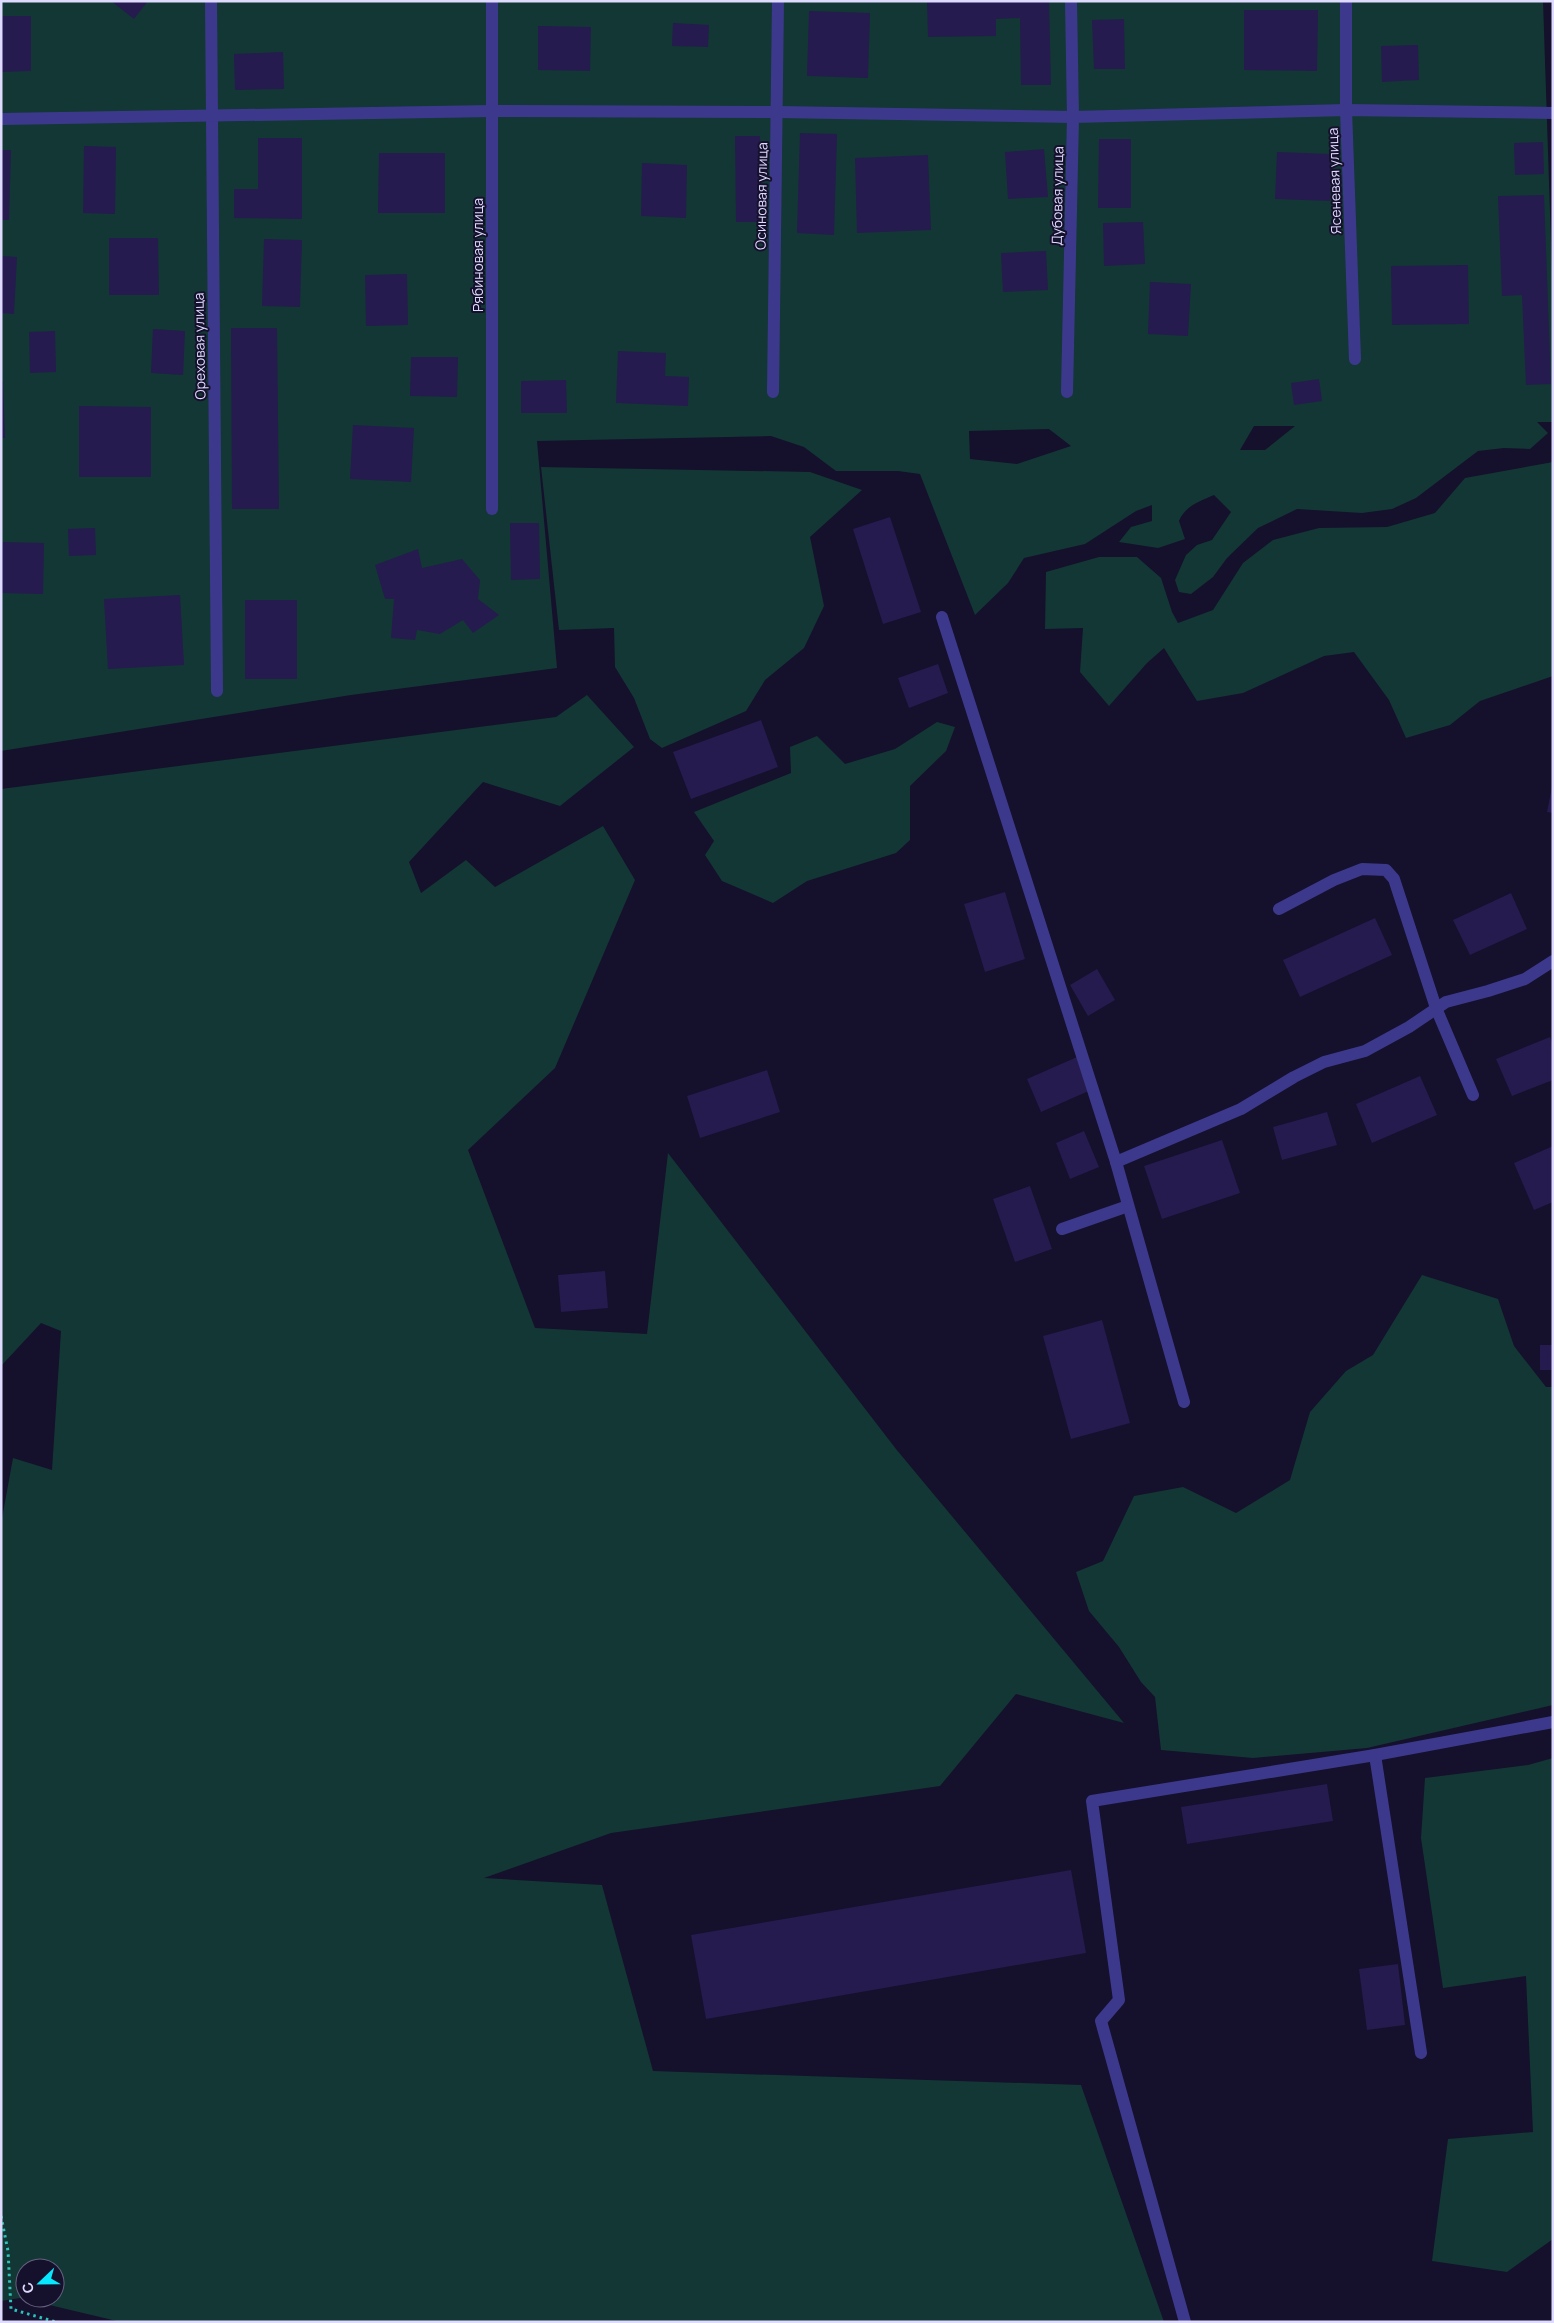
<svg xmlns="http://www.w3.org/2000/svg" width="1554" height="2323" font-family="Manrope,sans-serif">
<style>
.green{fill:#133735;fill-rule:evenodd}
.building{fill:#251b4e}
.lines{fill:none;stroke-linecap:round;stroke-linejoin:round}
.path{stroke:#2bc4ba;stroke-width:3;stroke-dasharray:2.5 4;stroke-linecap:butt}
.minor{stroke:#3c398d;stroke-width:12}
.labels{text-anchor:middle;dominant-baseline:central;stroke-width:4;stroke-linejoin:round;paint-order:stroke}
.street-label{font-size:14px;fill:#dfdbff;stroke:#15102c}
</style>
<rect width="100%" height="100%" fill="#15102c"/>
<g class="green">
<path d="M 1,1 L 1543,1 L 1553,303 L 1553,422 L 1537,422 L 1548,433 L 1530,449 L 1504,448 L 1478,451 L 1416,498 L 1392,509 L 1362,513 L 1297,509 L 1258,528 L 1227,558 L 1213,577 L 1191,594 L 1179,592 L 1175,580 L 1186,555 L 1197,545 L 1212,540 L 1231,512 L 1214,495 C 1200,501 1185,506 1179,521 L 1185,539 L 1158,548 L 1119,542 L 1131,527 L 1152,521 L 1152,505 L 1136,511 L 1085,544 L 1024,558 L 1008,583 L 975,615 L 920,474 L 898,471 L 836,471 L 804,447 L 771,436 L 537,441 L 557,668 L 351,695 L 1,751 ZM 1254,426 L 1295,426 L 1265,450 L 1240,450 ZM 1049,429 L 1071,446 L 1017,464 L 970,459 L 969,431 Z"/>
<polygon points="1553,462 1553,676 1480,701 1450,725 1406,738 1389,700 1354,652 1324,656 1243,693 1197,701 1164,648 1147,663 1109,706 1080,672 1083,628 1045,629 1046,572 1099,557 1137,557 1161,578 1172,612 1178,623 1213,610 1243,563 1273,540 1319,528 1387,527 1435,513 1465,478"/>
<polygon points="541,467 810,472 862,490 810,537 824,606 804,648 765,680 746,711 662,748 650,739 634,698 615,667 614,628 559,630"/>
<path d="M 587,695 L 634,747 L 560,806 L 483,782 L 409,862 L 421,893 L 466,860 L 495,887 L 603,826 L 635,880 L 555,1068 L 468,1150 L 535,1328 L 647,1334 L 668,1153 L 896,1449 L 1124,1723 L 1016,1694 L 940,1786 L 611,1833 L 484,1878 L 602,1885 L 653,2071 L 1081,2085 L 1164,2322 L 121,2322 L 20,2298 L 1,2301 L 1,1524 L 13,1458 L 52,1470 L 61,1331 L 41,1323 L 1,1366 L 1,789 L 556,717 ZM 25,2268 L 55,2268 L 55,2298 L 25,2298 Z"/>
<polygon points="937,722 955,727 946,751 910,786 910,840 896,853 807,881 773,903 722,881 705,855 714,841 694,812 791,773 790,747 817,736 845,764 895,749"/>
<polygon points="1422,1275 1498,1299 1514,1346 1546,1387 1553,1387 1553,1705 1367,1748 1253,1758 1161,1750 1155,1697 1141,1682 1119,1647 1089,1611 1076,1572 1103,1561 1134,1496 1183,1487 1236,1513 1290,1480 1310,1412 1346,1371 1373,1355"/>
<polygon points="1553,1758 1553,2239 1507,2272 1432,2261 1448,2139 1533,2132 1526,1976 1443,1988 1421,1838 1425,1778 1528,1765"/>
</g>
<g class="building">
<polygon points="111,1 148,1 134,19"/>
<polygon points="927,1 1049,1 1051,85 1021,85 1020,18 996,19 996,36 928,37"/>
<polygon points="1244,10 1318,10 1317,71 1244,70"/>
<polygon points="809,11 870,13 868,78 807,76"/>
<polygon points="1,16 31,16 31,71 1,72"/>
<polygon points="1124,19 1125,69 1094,69 1092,20"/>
<polygon points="673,23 709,25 708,47 672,46"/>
<polygon points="538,26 591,27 590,71 538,70"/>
<polygon points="1418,45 1419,80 1382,82 1381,46"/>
<polygon points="283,52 284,89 235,90 234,54"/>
<polygon points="800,133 837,134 834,235 797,233"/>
<polygon points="735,136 760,136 761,222 736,222"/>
<polygon points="258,138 302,138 302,219 234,218 234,189 258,189"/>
<polygon points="1099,139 1131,139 1131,208 1098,208"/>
<polygon points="1543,142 1544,174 1515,175 1514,143"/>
<polygon points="84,146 116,147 115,214 83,213"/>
<polygon points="1044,149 1048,197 1008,199 1005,152"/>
<polygon points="1,150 11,150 9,220 1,220"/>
<polygon points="1277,152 1332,154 1330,201 1275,199"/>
<polygon points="379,153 445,153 445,213 378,213"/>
<polygon points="928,155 931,230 857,233 855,158"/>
<polygon points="642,163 687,165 686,218 641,216"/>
<polygon points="1544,195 1551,384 1526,385 1522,295 1502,296 1498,196"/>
<polygon points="1143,222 1145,264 1104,266 1103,223"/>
<polygon points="109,238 158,238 159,295 109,295"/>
<polygon points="264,239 302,240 300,307 262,306"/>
<polygon points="1046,251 1048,290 1003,292 1001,253"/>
<polygon points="1,256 17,257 14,314 1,313"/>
<polygon points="1468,265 1469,324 1392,325 1391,266"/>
<polygon points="407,274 408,325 366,326 365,275"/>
<polygon points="1150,282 1191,284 1188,336 1148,334"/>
<polygon points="231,328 277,328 279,509 232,509"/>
<polygon points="153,329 185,331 183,375 151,373"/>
<polygon points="55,331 56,372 30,373 29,332"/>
<polygon points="618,351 666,353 665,376 689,377 688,406 616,403"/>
<polygon points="411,357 458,357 457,397 410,396"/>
<polygon points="1319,379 1322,401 1294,405 1291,383"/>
<polygon points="566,380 567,413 521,413 521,381"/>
<polygon points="1,381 3,381 5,438 1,438"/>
<polygon points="79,406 151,407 151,477 79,477"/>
<polygon points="353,425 414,428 411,482 350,479"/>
<polygon points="890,517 921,612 883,624 853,529"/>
<polygon points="510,523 539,523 540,579 511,580"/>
<polygon points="95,528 96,555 69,556 68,529"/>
<polygon points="1,542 44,543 43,594 1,593"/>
<polygon points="418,549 422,568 462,559 480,580 478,599 499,615 473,633 463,620 440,634 417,630 415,640 391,638 394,599 385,599 375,565"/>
<polygon points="180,595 184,665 108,669 104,599"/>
<rect x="245" y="600" width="52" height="79"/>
<polygon points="938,664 948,693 909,708 898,678"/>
<polygon points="761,720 778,767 691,799 673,752"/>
<polygon points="1552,787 1553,787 1553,813 1547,812"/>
<polygon points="1005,892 1025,959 985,972 964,904"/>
<polygon points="1511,893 1527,929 1470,955 1453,920"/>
<polygon points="1375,918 1392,955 1300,997 1283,960"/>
<polygon points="1097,969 1115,1000 1088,1016 1070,985"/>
<polygon points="1550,1037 1553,1045 1553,1080 1512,1096 1496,1059"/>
<polygon points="1077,1057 1091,1090 1041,1112 1027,1079"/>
<polygon points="767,1070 780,1112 700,1138 687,1096"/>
<polygon points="1420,1076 1437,1115 1372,1143 1356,1104"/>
<polygon points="1327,1112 1337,1145 1282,1160 1273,1127"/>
<polygon points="1084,1131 1099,1167 1070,1179 1056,1143"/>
<polygon points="1222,1140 1240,1193 1162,1219 1144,1166"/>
<polygon points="1553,1146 1553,1202 1534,1210 1514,1163"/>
<polygon points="1030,1186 1052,1249 1015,1262 993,1199"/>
<polygon points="605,1271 608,1308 561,1312 558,1275"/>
<polygon points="1102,1320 1130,1423 1071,1439 1043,1336"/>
<rect x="1540" y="1345" width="13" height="25"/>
<polygon points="1327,1784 1333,1821 1187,1844 1181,1807"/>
<polygon points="1071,1870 1086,1953 706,2019 691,1935"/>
<polygon points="1398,1964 1405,2025 1367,2030 1359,1969"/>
</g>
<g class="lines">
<polyline class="path" points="1,2216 8,2251 11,2309 56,2322"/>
<g class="minor">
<polyline points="211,1 217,691"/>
<polyline points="1346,1 1346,110 1355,359"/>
<polyline points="1,119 492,111 778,112 1073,117 1346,110 1553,113"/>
<polyline points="773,392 778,1"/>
<polyline points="1067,392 1073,117 1071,1"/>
<polyline points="492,509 492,1"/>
<polyline points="942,617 1116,1162 1241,1109 1294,1077 1324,1062 1365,1051 1409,1027 1446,1002 1488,991 1525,979 1553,961"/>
<polyline points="1279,909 1334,880 1362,869 1386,870 1394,879 1436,1008 1473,1095"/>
<polyline points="1116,1162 1184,1402"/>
<polyline points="1062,1229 1128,1206"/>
<polyline points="1375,1755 1421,2053"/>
<polyline points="1185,2322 1101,2021 1119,2000 1092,1801 1375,1755 1553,1722"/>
</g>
</g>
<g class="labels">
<g class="street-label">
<text transform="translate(1334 181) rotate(-92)">Ясеневая улица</text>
<text transform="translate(761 196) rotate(-89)">Осиновая улица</text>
<text transform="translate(1057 196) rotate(-89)">Дубовая улица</text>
<text transform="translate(477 255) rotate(-90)">Рябиновая улица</text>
<text transform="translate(199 346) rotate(-91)">Ореховая улица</text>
</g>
</g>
<rect width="1554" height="2323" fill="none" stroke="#dfdbff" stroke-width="5"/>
<g transform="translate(40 2283) rotate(248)"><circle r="24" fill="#15102c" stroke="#666180"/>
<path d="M0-4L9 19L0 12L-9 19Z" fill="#07e8ff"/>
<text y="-8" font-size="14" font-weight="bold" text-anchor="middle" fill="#dfdbff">С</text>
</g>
</svg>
